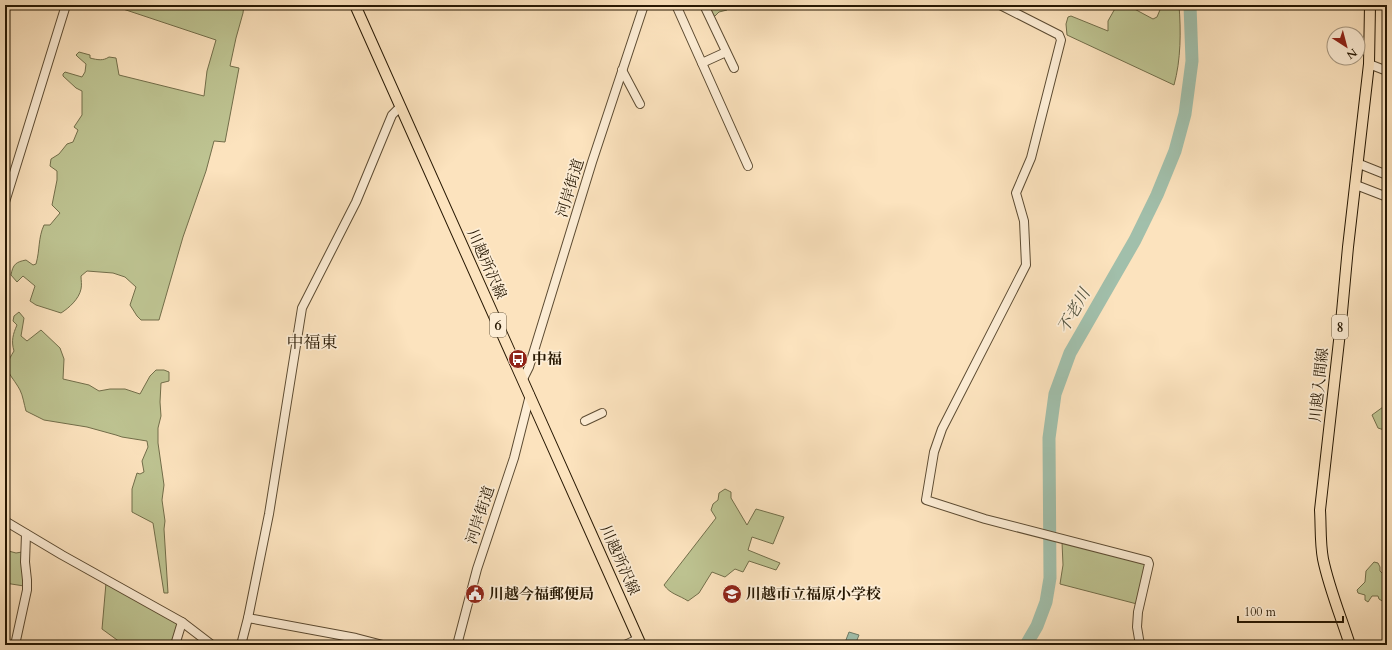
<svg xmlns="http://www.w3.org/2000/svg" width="1392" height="650" font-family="Cardo,'Noto Serif JP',serif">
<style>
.green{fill:#bec492;stroke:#726e4a}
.water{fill:#a1bfab;stroke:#707c68}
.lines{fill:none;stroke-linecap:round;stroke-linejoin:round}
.river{stroke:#a1bfab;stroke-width:13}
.minor-casing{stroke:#5c4b32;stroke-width:10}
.major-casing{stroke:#271803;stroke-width:12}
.minor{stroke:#fdedd5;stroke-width:8}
.major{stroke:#fce3be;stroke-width:10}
.labels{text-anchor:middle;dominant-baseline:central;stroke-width:3.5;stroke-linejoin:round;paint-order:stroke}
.shield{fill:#fdedd5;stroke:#675842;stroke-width:1}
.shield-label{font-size:14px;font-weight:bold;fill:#271803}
.street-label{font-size:15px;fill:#271803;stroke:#fdedd5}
.poi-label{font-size:15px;font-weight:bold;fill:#271803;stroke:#fdedd5;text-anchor:start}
.water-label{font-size:16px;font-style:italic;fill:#52523e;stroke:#fdedd5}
.quarter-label{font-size:17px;fill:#271803;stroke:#fdedd5}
</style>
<rect width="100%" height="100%" fill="#fce3be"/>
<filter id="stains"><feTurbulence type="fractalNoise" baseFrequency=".005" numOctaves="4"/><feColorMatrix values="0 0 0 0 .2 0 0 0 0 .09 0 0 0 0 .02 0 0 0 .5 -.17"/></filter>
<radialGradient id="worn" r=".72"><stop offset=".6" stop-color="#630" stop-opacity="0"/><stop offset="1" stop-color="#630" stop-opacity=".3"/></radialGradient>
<g class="green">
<path d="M 122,5 L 244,5 L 243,13 L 236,38 L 230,66 L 239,68 L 225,142 L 214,141 L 206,171 L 183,237 L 159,320 L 141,320 L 137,316 L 130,305 L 136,287 L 125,277 L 113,273 L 87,271 L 81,276 C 81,280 82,285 81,289 C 79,299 69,308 61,313 L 36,305 L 30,301 L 35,286 L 23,276 L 17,282 L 11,275 C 13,264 16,262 26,260 L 33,265 L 36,264 C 40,250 38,238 44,225 L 50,225 L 60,213 L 52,205 L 57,180 L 57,171 L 50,166 L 51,159 L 59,154 L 67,144 L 73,142 L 78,130 L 74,127 L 82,115 L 82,91 L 76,88 L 63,76 L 63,74 L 65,72 L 82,77 L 85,72 L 86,64 L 78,57 L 76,55 L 79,52 L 90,55 L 90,58 C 98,60 103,61 109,57 L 116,58 L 119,75 L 204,96 L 207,71 L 216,40 L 120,8 Z"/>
<polygon points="702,5 730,5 727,10 719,12 715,16 711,17"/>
<path d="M 1117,5 L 1127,5 L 1153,19 L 1157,17 L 1162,5 L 1179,5 C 1181,31 1181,60 1174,85 L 1067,35 L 1066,24 L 1068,17 L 1071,16 L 1108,31 L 1108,21 Z"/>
<path d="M 19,312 L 24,318 L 21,336 L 27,341 L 41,330 L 60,348 L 64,359 L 63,379 L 89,385 L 99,391 L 110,389 L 125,389 L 140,394 L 150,376 L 156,370 L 164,370 L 169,372 L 169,381 L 161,383 L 160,402 L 161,416 L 158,428 L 158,443 L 164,485 L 162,500 L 165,521 L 164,529 L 168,593 L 164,593 L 153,523 L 132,512 L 132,489 L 137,473 L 140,474 L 144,472 L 142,461 L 148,447 L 147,441 L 122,437 L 116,435 L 87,427 L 44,420 L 26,411 C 24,404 23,396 20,390 C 10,372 1,371 14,351 C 11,341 13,334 17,325 L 13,321 L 14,316 Z"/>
<polygon points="1383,407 1387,416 1387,454 1383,449 1384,430 1378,428 1372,415"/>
<path d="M 725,489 L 731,492 L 731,498 L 747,525 L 756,509 L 784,517 L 773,544 L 752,537 L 748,550 L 780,563 L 776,570 L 749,561 L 743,572 L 735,569 L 725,577 L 712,572 L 699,593 L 688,601 C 679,595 670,594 664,585 L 716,518 L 711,510 L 713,504 L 718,500 L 719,493 Z"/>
<polygon points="1062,542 1144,563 1145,565 1137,604 1060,584 1063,565"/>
<polygon points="5,550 16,553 22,552 24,586 5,583"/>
<polygon points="1374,562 1378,563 1380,567 1380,571 1384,575 1387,576 1387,604 1379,599 1378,596 1372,596 1368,602 1365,600 1365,595 1358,593 1357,590 1365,582 1366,571"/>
<polygon points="106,583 176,623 177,625 171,645 124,645 102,629"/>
</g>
<polygon class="water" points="849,632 859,635 855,645 844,645"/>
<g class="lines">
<polyline class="river" points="1026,645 1037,626 1046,602 1050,578 1049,438 1055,394 1070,353 1135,240 1157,195 1175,151 1185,114 1192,61 1190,5"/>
<g class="minor-casing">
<g id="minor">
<polyline points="676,5 748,166"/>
<polyline points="704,5 734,68"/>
<polyline points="1000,5 1059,35 1061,40 1031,158 1016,193 1024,221 1026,265 942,429 934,452 926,500 985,519 1148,561 1149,564 1138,612 1137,627 1140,645"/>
<polyline points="702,63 726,52"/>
<polyline points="1369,64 1387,71"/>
<polyline points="622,70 640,104"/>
<polyline points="1357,163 1387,175"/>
<polyline points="1356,185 1387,197"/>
<polyline points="5,202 66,5"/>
<polyline points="523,379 529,367 592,162 644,5"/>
<polyline points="585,421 602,413"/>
<polyline points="5,521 62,555 182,622 212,645"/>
<polyline points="248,618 356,638 383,645"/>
<polyline points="15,645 27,590 27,580 25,562 26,534"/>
<polyline points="175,645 182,622"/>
<polyline points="241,645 248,618 269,514 302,308 356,202 392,115 400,107"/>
<polyline points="457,645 477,569 514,458 530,395"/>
<polyline points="625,645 638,639"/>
</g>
</g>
<g class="major-casing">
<g id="major">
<polyline points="355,5 641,645"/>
<path d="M 1350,645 C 1341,617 1329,588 1323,559 C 1320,543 1321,526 1320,510 L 1341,323 L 1348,247 L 1369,64 L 1370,5"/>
</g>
</g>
<use href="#minor" class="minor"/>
<use href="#major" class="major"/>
</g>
<defs>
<g id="bus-disc" transform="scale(1)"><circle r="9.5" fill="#8f2418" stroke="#fdedd5"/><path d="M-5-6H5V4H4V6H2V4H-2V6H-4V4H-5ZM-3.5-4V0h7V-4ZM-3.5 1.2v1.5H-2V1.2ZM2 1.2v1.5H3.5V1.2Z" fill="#fff"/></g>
<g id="civic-disc" transform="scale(1)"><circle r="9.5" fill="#8f2418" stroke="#fdedd5"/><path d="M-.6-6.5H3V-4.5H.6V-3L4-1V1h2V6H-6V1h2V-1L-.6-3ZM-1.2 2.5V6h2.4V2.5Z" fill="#fff"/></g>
<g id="school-disc" transform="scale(1)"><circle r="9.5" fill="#8f2418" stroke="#fdedd5"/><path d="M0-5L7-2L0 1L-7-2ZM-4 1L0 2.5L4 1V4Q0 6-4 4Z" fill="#fff"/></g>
</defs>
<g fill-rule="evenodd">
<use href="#bus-disc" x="518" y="359"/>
<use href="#civic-disc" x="475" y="594"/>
<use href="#school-disc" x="732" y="594"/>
</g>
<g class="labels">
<g class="shield">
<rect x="490" y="313" width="16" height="24" rx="3"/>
<rect x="1332" y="315" width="16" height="24" rx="3"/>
</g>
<g class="shield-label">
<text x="498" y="325">6</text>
<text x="1340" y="327">8</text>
</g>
<g class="street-label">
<text transform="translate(570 188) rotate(-73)">河岸街道</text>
<text transform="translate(487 264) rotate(66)">川越所沢線</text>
<text transform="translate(1319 385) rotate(-84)">川越入間線</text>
<text transform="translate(480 515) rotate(-72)">河岸街道</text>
<text transform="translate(620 560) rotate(66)">川越所沢線</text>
</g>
<g class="poi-label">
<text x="532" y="359">中福</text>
<text x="489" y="594">川越今福郵便局</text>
<text x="746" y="594">川越市立福原小学校</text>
</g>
<g class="water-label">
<text transform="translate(1074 311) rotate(-60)">不老川</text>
</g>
<g class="quarter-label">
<text x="312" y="342">中福東</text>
</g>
</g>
<rect width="1392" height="650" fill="none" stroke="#fce3be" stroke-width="20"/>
<rect x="6" y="6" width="1380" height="638" fill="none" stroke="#271803" stroke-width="2"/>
<rect x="10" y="10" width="1372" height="630" fill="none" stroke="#271803"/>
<g transform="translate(1346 46) rotate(144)"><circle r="19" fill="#fdedd5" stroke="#a79881"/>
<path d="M0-3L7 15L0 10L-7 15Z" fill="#8f2418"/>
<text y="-6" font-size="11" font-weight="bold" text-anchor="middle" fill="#271803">N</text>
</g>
<path d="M1238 616v6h105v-6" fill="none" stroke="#271803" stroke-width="2"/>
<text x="1244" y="616" font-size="12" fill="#271803" stroke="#fdedd5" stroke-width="3" paint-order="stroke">100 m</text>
<rect width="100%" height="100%" filter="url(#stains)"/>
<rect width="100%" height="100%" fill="url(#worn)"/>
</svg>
